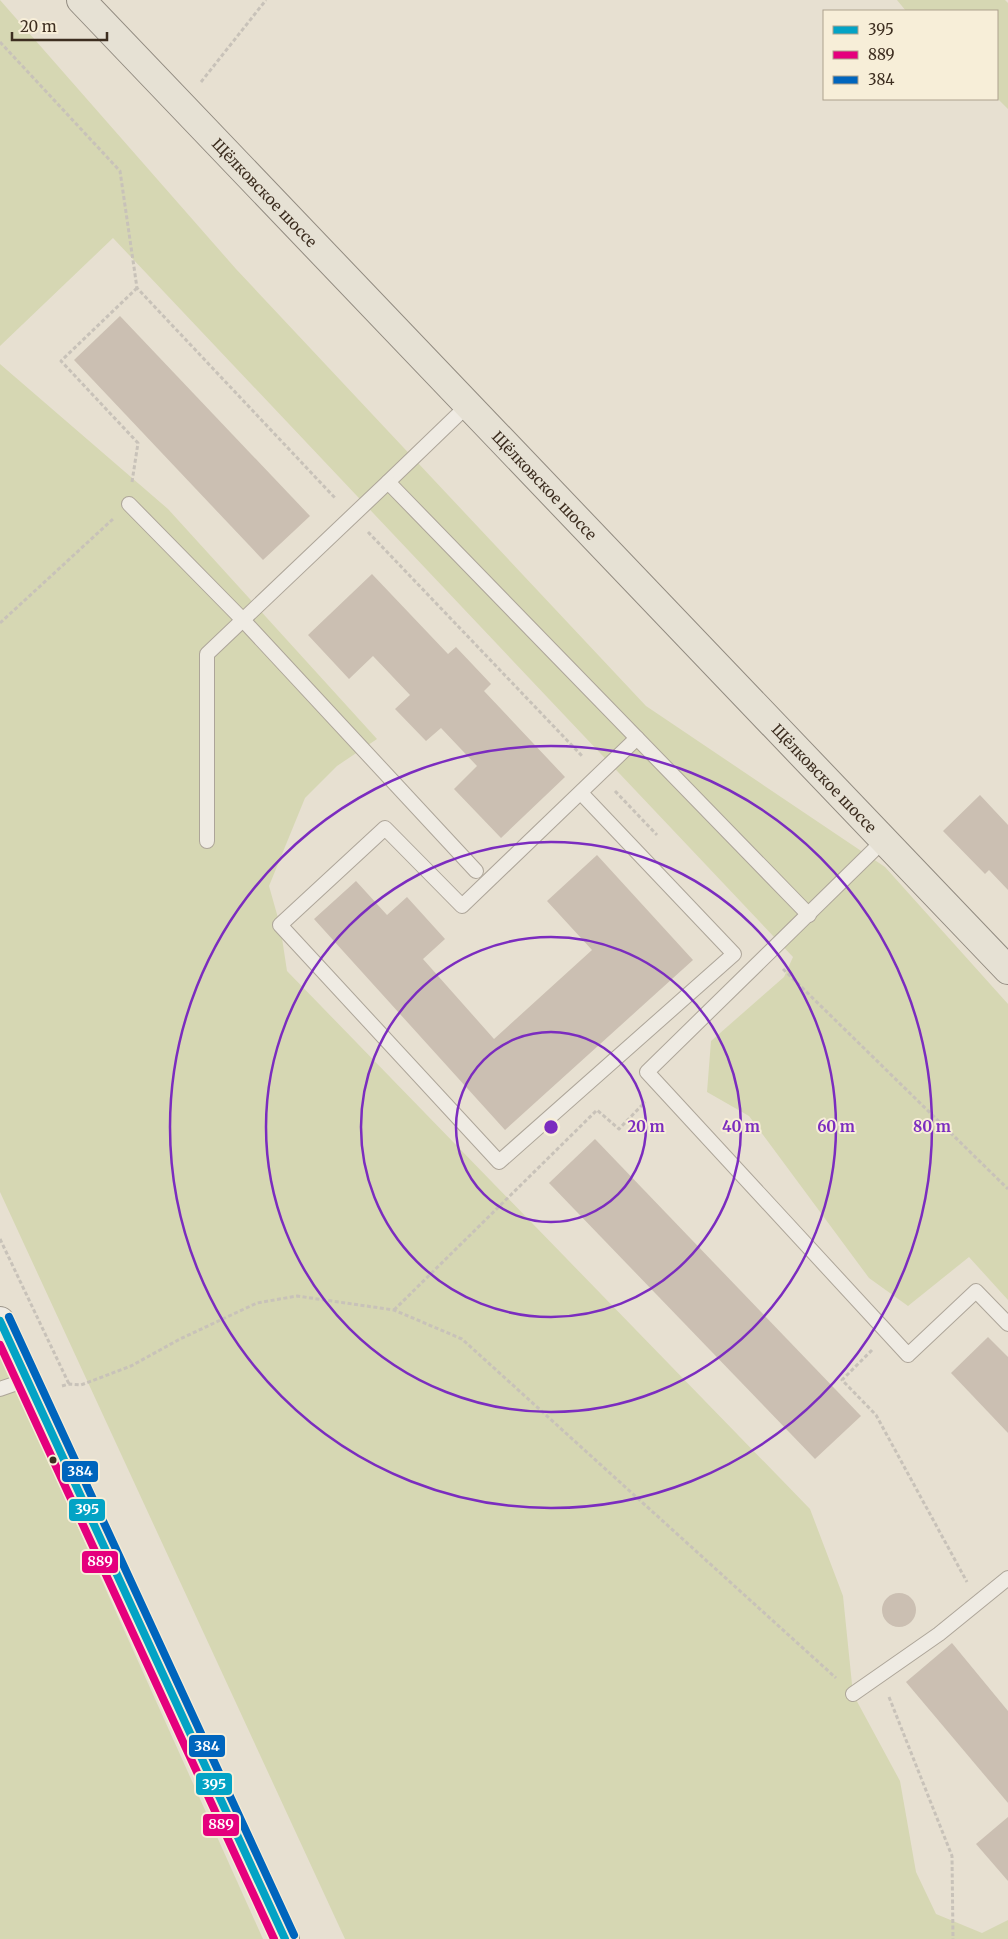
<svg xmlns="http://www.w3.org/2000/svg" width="1008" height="1939" font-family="Merriweather,serif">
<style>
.green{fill:#d6d7b3}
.building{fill:#cbbfb2}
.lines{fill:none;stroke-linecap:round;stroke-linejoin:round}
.lane-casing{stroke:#ada599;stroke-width:16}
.secondary-casing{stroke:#9c958a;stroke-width:30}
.primary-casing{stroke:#928b80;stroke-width:30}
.path{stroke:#c8c2b9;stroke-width:3;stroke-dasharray:4 2.5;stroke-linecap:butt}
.lane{stroke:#efebe3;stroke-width:14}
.secondary{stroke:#efebe3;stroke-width:28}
.primary{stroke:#e6e1d4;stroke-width:28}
.bus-1-casing{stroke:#f7eed8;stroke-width:11}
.bus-2-casing{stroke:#f7eed8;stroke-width:11}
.bus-3-casing{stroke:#f7eed8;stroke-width:11}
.bus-1{stroke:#03a3c5;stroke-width:8}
.bus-2{stroke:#e5007d;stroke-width:8}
.bus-3{stroke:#0065bd;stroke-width:8}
.ring{fill:none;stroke:#7b2cbf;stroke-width:2.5}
.bus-dot{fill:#3d2e20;stroke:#f7eed8;stroke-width:2}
.labels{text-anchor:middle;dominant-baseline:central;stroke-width:4;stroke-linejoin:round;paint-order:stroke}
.street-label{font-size:15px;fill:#3d2e20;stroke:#f7eed8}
.centre{fill:#7b2cbf;stroke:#f7eed8;stroke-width:2.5}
.ring-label{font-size:15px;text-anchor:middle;font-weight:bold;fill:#7b2cbf;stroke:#f7eed8;stroke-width:4;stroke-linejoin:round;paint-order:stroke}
.line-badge{stroke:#f7eed8;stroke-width:2}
.badge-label{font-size:14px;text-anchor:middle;font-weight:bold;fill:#fff}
</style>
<rect width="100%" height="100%" fill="#e7e0d1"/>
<g class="green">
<polygon points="0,0 236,269 646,706 885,867 1008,1004 1008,1300 969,1257 908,1306 869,1278 749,1116 707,1092 711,1041 784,977 793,957 113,238 0,346"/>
<polygon points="897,0 1005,0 1008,3 1008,109 997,98 997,11 906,11"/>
<polygon points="0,364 168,509 377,739 337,766 305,798 269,886 280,925 287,971 810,1509 843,1596 853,1694 900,1781 916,1872 936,1914 982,1933 1008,1920 1008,1939 345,1939 0,1192"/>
<polygon points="0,1354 263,1939 0,1939"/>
</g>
<g class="building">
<polygon points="120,316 310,516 263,560 74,360"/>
<polygon points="372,574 448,654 456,647 491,684 484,691 565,777 501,838 454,789 477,766 441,728 426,741 395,709 410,695 373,656 349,679 308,635"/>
<polygon points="980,795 1008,825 1008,890 989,870 985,874 943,831"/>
<polygon points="597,855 693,960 505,1130 314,919 356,881 387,915 407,897 445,939 423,959 494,1039 592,950 547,901"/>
<polygon points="595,1139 861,1416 815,1459 549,1183"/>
<polygon points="988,1337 1008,1357 1008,1433 951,1373"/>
<circle cx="899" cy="1610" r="17"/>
<polygon points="952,1643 1008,1711 1008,1803 906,1682"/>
<polygon points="1008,1817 1008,1881 976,1844"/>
</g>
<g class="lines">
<g class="lane-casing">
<g id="lane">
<polyline points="468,405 388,482 809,915"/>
<polyline points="129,504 243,620 476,871"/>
<polyline points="581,793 734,954 499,1162 280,925 385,828 462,906 637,738"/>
<polyline points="884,840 647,1072 908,1355 976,1291 1008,1324"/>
<polyline points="207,841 207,654 388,482"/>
<polyline points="0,1389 26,1380"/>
<polyline points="853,1694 939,1634 1008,1578"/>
</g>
</g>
<g class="secondary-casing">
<polyline id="secondary" points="0,1321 285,1939"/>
</g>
<g class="primary-casing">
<g id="primary">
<path id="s1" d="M 81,0 L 1008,970"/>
</g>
</g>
<g class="path">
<polyline points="0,42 120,171 137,288 336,499"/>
<polyline points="201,82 266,0"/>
<polyline points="132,482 138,443 61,361 137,288"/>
<polyline points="368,532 583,757"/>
<polyline points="0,623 113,519"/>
<polyline points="615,791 657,835"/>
<polyline points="783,969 1008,1189"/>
<polyline points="0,1239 69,1384"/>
<polyline points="394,1310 597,1110 619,1129 645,1102"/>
<polyline points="872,1350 842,1380 876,1415 967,1582"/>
<polyline points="62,1386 69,1384 81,1385 131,1366 180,1339 257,1303 297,1296 394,1310 462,1339 836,1678"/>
<polyline points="889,1697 952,1856 953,1939"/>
</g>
<use href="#lane" class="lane"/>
<use href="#secondary" class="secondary"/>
<use href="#primary" class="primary"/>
<g class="bus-1-casing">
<polyline id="bus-1" points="0,1321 285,1939"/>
</g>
<g class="bus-2-casing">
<polyline id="bus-2" points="0,1345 274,1939"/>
</g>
<g class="bus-3-casing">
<polyline id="bus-3" points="9,1317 294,1935"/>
</g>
<use href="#bus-1" class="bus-1"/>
<use href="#bus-2" class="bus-2"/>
<use href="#bus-3" class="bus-3"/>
</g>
<g class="ring">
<circle cx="551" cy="1127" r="95"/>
<circle cx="551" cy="1127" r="190"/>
<circle cx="551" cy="1127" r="285"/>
<circle cx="551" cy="1127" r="381"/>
</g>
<circle class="bus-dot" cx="53" cy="1460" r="4.5"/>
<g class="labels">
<g class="street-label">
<text stroke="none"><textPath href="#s1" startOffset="266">Щёлковское шоссе</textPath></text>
<text stroke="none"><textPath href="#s1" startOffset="671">Щёлковское шоссе</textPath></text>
<text stroke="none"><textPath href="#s1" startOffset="1076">Щёлковское шоссе</textPath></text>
</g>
</g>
<circle cx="551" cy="1127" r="8" class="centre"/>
<g class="ring-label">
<text x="646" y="1132">20 m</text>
<text x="741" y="1132">40 m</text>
<text x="836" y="1132">60 m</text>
<text x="932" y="1132">80 m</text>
</g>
<g class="line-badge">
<rect x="61" y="1460" width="38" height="23" rx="5" fill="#0065bd"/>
<rect x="68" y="1498" width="38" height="24" rx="5" fill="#03a3c5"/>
<rect x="81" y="1550" width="38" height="24" rx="5" fill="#e5007d"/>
<rect x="188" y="1734" width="38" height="24" rx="5" fill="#0065bd"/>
<rect x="195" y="1772" width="38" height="24" rx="5" fill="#03a3c5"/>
<rect x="202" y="1813" width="38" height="24" rx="5" fill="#e5007d"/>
</g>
<g class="badge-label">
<text x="80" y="1476">384</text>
<text x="87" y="1514">395</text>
<text x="100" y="1566">889</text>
<text x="207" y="1751">384</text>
<text x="214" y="1789">395</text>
<text x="221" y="1829">889</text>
</g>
<rect x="823" y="10" width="175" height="90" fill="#f7eed8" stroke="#ada18e"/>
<rect x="833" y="26" width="25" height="8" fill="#03a3c5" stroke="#ada18e"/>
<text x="868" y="35" font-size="15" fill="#3d2e20">395</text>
<rect x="833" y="51" width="25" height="8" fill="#e5007d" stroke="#ada18e"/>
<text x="868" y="60" font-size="15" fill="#3d2e20">889</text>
<rect x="833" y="76" width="25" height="8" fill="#0065bd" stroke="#ada18e"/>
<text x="868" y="85" font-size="15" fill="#3d2e20">384</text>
<path d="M12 32v8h95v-8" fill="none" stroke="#3d2e20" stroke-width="2.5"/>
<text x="20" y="32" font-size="15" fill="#3d2e20" stroke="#f7eed8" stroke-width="4" paint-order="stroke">20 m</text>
</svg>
